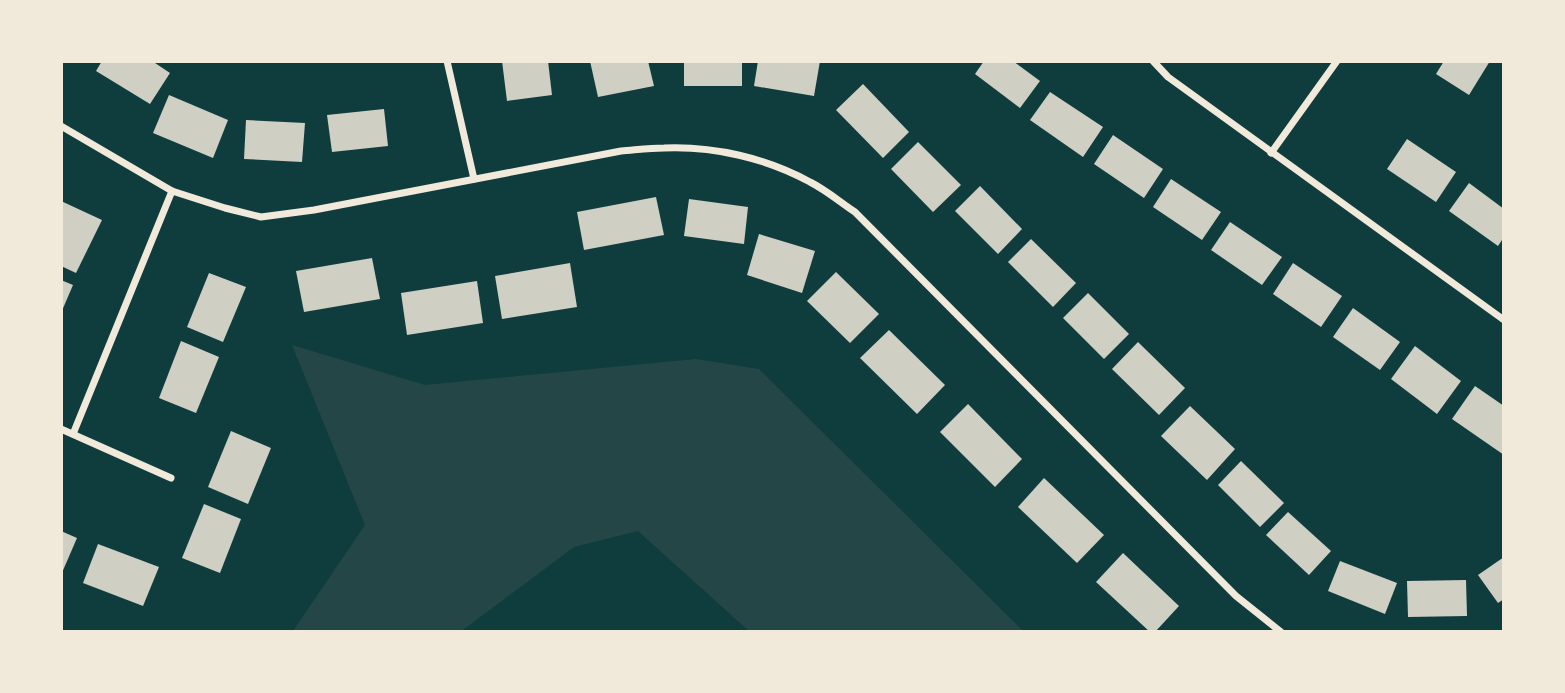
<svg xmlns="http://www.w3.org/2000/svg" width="1565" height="693" font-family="'Source Serif 4',serif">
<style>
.green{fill:#244646}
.building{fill:#cfcfc3}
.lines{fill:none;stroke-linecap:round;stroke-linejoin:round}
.minor{stroke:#f1e9da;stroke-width:7}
</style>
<rect width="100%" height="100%" fill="#0f3d3e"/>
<polygon class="green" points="292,345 425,385 696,359 759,369 1024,632 750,632 638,531 574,547 460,632 291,632 293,631 365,525"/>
<g class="building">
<polygon points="102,61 152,61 170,73 150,104 96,71"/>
<polygon points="502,61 548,61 552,95 507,101"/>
<polygon points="590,61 648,61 654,86 598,97"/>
<rect x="684" y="61" width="58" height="25"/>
<polygon points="758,61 820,61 814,96 754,86"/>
<polygon points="984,61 1013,61 1040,81 1020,108 975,74"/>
<polygon points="1444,61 1490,61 1469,95 1436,74"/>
<polygon points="863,84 909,132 883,158 836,110"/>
<polygon points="1050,92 1103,127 1083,157 1030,120"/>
<polygon points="169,95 228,120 213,158 153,133"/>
<polygon points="384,109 388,146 332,152 327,115"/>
<polygon points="246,120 305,123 302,162 244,159"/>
<polygon points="1113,135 1163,169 1144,198 1094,164"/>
<polygon points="1407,139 1456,172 1436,202 1387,169"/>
<polygon points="918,142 961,185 933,212 891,169"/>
<polygon points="1171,179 1221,212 1202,240 1153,207"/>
<polygon points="1469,183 1504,209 1504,237 1498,246 1449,211"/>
<polygon points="980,186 1022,229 998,254 955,211"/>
<polygon points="656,197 664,235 584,250 577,212"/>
<polygon points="689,199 748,207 744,244 684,236"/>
<polygon points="61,201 102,220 76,273 61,266"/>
<polygon points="1230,222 1282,257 1262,285 1211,250"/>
<polygon points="759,234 815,251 802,293 747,275"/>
<polygon points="1031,239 1076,283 1053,307 1008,262"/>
<polygon points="372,258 380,299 304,312 296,271"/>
<polygon points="570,263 577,307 502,319 495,276"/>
<polygon points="1293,263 1342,296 1321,327 1273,294"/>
<polygon points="836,272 879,314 850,343 807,301"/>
<polygon points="209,273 246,287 223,342 187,327"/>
<polygon points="61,280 73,285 61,313"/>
<polygon points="477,281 483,323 407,335 401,293"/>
<polygon points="1088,293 1129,334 1104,359 1063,318"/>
<polygon points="1353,308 1400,342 1380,370 1333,337"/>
<polygon points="889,330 945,385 917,414 860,358"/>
<polygon points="181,341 219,357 196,413 159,398"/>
<polygon points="1138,342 1185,388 1159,415 1112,369"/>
<polygon points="1415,346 1461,381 1437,414 1391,379"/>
<polygon points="1475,386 1504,406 1504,455 1452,419"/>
<polygon points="968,404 1022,459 995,487 940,432"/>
<polygon points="1190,406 1235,449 1207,480 1161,436"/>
<polygon points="231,431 271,448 248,504 208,487"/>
<polygon points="1241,461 1284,503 1260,527 1218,485"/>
<polygon points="1044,478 1104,535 1077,563 1018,507"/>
<polygon points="204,504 241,519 220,573 182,558"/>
<polygon points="1288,512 1331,551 1309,575 1266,535"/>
<polygon points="61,531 77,538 61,575"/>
<polygon points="98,544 159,567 143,606 83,583"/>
<polygon points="1123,553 1179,606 1155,632 1150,632 1096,582"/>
<polygon points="1504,557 1504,599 1498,603 1478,575"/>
<polygon points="1340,561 1397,583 1385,614 1328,591"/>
<polygon points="1466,580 1467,616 1408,617 1407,581"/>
</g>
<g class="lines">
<g class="minor">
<polyline points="447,61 474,179"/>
<polyline points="1153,61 1168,77 1504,320"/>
<path d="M 61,126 L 172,191 L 225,208 L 261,217 L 314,210 L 621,151 C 635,150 649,148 664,148 C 714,146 766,158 810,182 C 826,190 840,202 855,212 L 1236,596 L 1281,632"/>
<polyline points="1271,153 1337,61"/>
<polyline points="61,429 171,478"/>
<polyline points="73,434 172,191"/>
</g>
</g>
<rect width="1565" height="693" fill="none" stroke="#f1e9da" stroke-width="126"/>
</svg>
